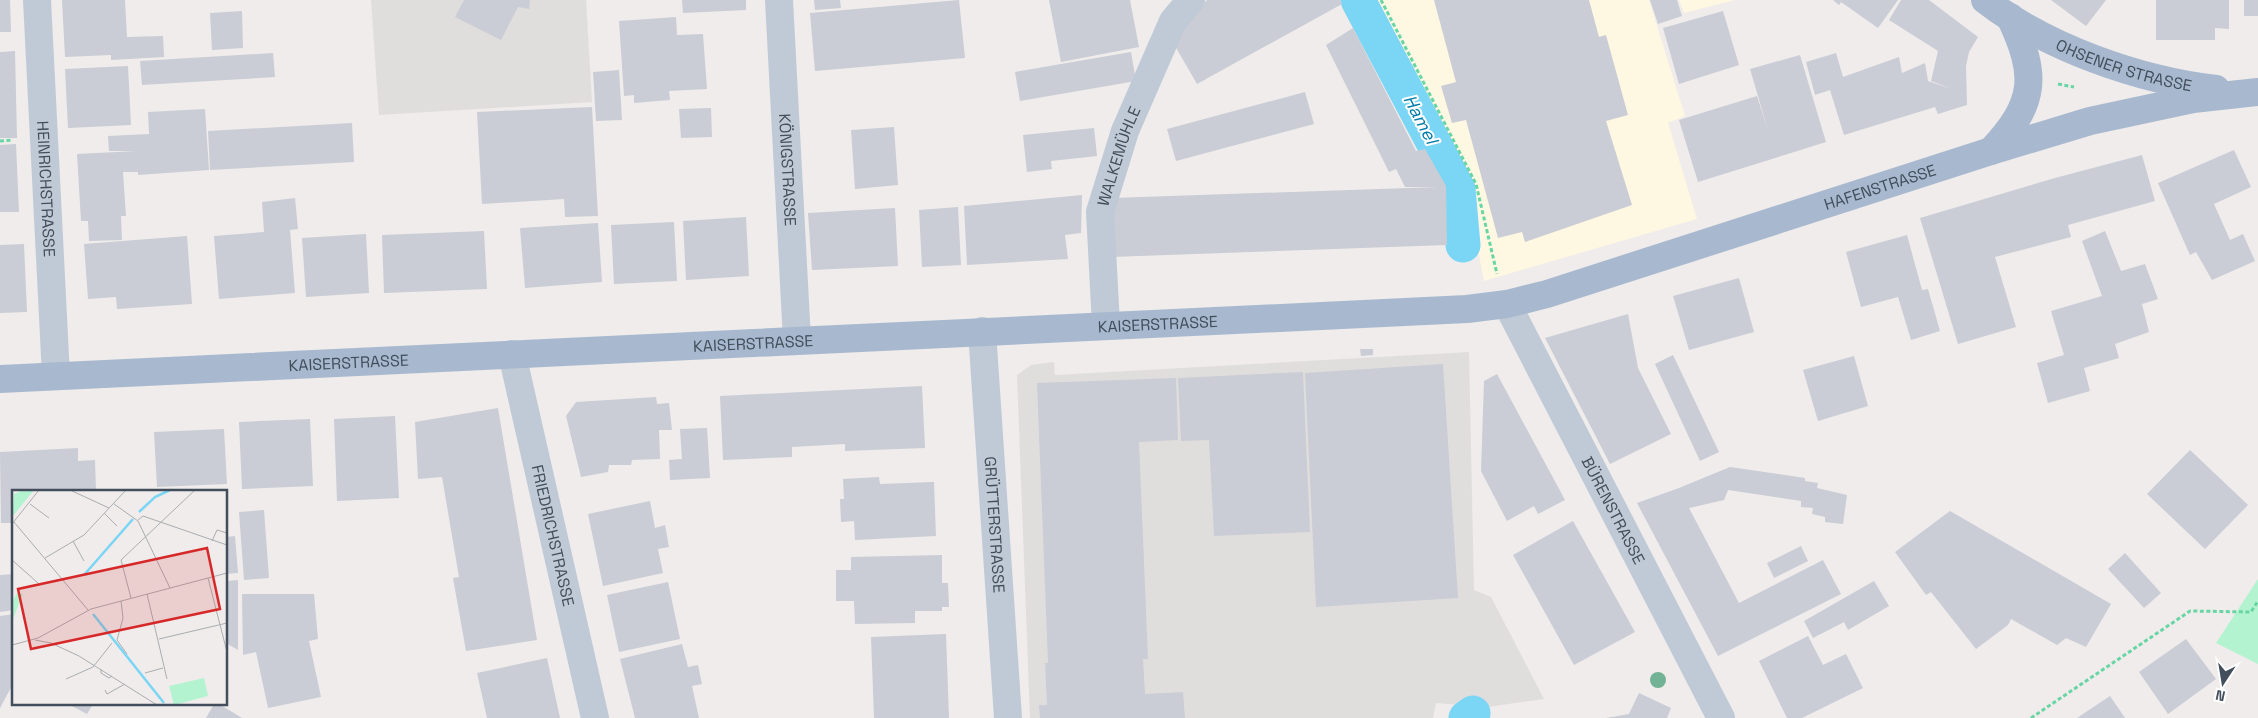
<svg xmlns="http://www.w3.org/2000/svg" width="2258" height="718" font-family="'Space Grotesk',sans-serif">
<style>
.commercial{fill:#fef7e1}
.education{fill:#e0dddd}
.green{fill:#b3f3d0}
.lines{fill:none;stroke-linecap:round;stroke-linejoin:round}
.canal{stroke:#7bd5f5;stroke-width:35}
.building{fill:#cacdd5}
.path{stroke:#68d5a5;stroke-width:3;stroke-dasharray:4 2.5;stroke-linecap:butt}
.minor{stroke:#c0cad6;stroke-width:28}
.major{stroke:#a8b9cf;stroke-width:28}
.tree{fill:#72b395}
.labels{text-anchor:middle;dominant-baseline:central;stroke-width:4;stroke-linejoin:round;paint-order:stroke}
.street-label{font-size:16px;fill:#424e5b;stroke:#fff}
.water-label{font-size:18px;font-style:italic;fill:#017ca9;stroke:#fff}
.inset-river{fill:none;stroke:#7bd5f5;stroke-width:2.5}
.inset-road{fill:none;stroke:#aaadb1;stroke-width:1}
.view{fill:#d62828;fill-opacity:0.15;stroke:#d62828;stroke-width:2.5}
.inset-edge{fill:none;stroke:#424e5b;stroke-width:2.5}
</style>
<rect width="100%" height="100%" fill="#efeceb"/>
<g class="commercial">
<polygon points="1367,0 1649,0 1685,116 1668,123 1697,219 1484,281 1466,189"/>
<polygon points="1679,0 1735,0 1684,13"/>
</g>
<g class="education">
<polygon points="371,0 586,0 592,102 379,115"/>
<polygon points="1469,352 1474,590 1491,597 1544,699 1487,707 1436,703 1433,718 1030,718 1017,375 1031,365 1054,362 1055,375"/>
</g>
<polygon class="green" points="2258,579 2258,664 2216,643"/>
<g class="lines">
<g class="canal">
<polyline points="1358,0 1458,189 1463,245"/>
<polyline points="1466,718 1473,713"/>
</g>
</g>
<g class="building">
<polygon points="0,0 10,0 11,32 0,32"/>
<polygon points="62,0 125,0 127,37 163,36 164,57 111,60 111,55 65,57"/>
<polygon points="464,0 530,0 529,9 518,7 501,40 455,17"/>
<polygon points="682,0 746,0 746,10 683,13"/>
<polygon points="814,0 840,0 841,8 815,10"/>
<polygon points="959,0 965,58 815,71 810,13"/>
<polygon points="1049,0 1130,0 1139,47 1061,62"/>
<polygon points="1207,0 1340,0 1342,4 1197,84 1171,39"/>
<polygon points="1434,0 1589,0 1599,37 1606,35 1628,115 1606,121 1632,205 1525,242 1522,232 1498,238 1466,120 1452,123 1441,86 1456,82"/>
<polygon points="1650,0 1677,0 1682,16 1658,24"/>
<polygon points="1833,0 1898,0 1878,28 1841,2 1839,5"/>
<polygon points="1901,0 1929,0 1978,37 1969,52 1966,66 1967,105 1938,114 1935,107 1844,135 1830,90 1815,95 1806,62 1836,53 1843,77 1899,57 1902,73 1925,63 1928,81 1952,89 1931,81 1938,51 1889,20"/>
<polygon points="2051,0 2106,0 2086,26"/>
<polygon points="2156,0 2229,0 2229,29 2215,28 2215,40 2156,40"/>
<rect x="2244" y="0" width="14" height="16"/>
<polygon points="242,11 243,48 212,50 210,13"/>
<polygon points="1723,11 1739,65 1679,84 1663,28"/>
<polygon points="676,17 677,35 703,34 707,89 669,91 670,100 634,103 634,95 624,96 619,21"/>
<polygon points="1353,28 1416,151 1425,149 1446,186 1447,245 1111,257 1112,198 1438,187 1405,187 1396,169 1389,172 1326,45"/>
<polygon points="15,51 17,138 0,138 0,52"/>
<polygon points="1131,52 1136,81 1020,101 1015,72"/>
<polygon points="273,53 275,77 142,85 140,61"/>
<polygon points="1800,55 1826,142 1698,182 1679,120 1757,96 1768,130 1750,69"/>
<polygon points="128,66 131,125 68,128 65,69"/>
<polygon points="619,70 622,120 596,121 593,72"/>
<polygon points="1305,92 1314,124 1176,161 1167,129"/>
<polygon points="592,107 598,216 565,217 564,199 482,204 477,112"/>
<polygon points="711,108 712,137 681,138 679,109"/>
<polygon points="205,109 209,170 138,175 138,172 123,172 126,216 121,216 122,240 89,241 88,221 81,221 77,154 136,151 109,151 108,136 149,134 148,112"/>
<polygon points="352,123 354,162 210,170 208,131"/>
<polygon points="894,127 898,185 855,189 851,130"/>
<polygon points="1094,128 1097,156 1051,161 1052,169 1027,172 1023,135"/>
<polygon points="16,144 19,212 0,212 0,145"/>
<polygon points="2234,150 2251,187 2214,204 2230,240 2243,234 2255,261 2212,280 2196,252 2190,255 2158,183"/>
<polygon points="2142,155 2155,201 2068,225 2071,237 1995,257 2016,327 1958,344 1920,218 2055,178"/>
<polygon points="1082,195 1081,233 1065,235 1068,259 967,265 964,206"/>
<polygon points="295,198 298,229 290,230 295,293 219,299 214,236 264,232 262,202"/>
<polygon points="958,207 961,265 922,267 919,210"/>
<polygon points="895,208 898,266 812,270 808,213"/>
<polygon points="746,217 749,276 686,280 683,221"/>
<polygon points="674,222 677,281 614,284 611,225"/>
<polygon points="598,223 602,282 525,288 520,228"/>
<polygon points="484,231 487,289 384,293 382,235"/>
<polygon points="2105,231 2121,271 2145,264 2158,299 2142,304 2149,332 2115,344 2119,358 2084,368 2090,391 2048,403 2037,363 2064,355 2051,311 2102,296 2082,241"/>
<polygon points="366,234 369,293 306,297 302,238"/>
<polygon points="1907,235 1922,290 1928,289 1940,331 1911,340 1898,297 1861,307 1846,252"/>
<polygon points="187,236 192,304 117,309 116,297 88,299 84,244"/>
<polygon points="24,244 27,312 0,313 0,245"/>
<polygon points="1739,278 1754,332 1689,350 1673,296"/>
<polygon points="1628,314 1638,368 1671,434 1610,464 1545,338"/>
<polygon points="1360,349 1373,349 1373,355 1361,356"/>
<polygon points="1673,355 1719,452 1700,461 1655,364"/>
<polygon points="1854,356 1868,406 1818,421 1803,370"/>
<polygon points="1443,364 1458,598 1316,607 1305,373"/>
<polygon points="1303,372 1310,532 1214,536 1209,440 1181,441 1178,378"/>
<polygon points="1497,374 1565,500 1538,514 1534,506 1507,521 1481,471 1484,381"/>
<polygon points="1176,378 1178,440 1139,442 1148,659 1143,659 1145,694 1183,692 1185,718 1040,718 1039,705 1047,705 1045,663 1048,663 1037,383"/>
<polygon points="922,386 925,448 845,451 845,444 792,447 792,457 723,460 720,396"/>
<polygon points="656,397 657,404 669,403 672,430 659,430 660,459 632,460 631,465 609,465 608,472 581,477 566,416 576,402"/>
<polygon points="498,408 537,640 466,651 453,578 459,577 442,477 418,479 415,422"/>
<polygon points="395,416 399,498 337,501 334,419"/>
<polygon points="310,419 313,486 242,489 239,422"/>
<polygon points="707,428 710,478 670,480 669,460 682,459 680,429"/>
<polygon points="224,429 227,484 157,487 154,432"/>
<polygon points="78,448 78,461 95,460 96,492 14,492 14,523 1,523 0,452"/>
<polygon points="2190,450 2248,505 2205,549 2147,494"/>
<polygon points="1730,467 1805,478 1805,481 1818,483 1817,488 1847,495 1843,524 1825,522 1825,517 1812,514 1813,508 1801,507 1801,501 1728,490 1724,500 1689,508 1739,603 1823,560 1841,594 1718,656 1637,503 1679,488"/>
<polygon points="879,477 880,484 934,482 936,536 855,540 854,521 841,522 840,499 844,499 843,479"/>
<polygon points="650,501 655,528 665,525 669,547 658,549 663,573 603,586 588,514"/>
<polygon points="264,510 269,578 244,580 239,512"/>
<polygon points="1950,511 2111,604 2086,647 2066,638 2057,645 2011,619 2008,625 1976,649 1931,592 1926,595 1895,552"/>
<polygon points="1573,521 1635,632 1574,665 1513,555"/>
<polygon points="235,536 238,573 226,574 226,537"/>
<polygon points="1801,546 1808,561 1774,578 1767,563"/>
<polygon points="2125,553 2161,593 2144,608 2108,569"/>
<polygon points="942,555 942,583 948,583 949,607 942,607 942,611 915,611 915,623 855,624 854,601 836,601 836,570 851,570 851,557"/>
<polygon points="14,574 14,610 0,612 0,575"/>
<polygon points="238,580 238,650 226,643 226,581"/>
<polygon points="1874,581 1889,606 1848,630 1844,622 1813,638 1804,621"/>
<polygon points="668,582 680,639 619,652 607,595"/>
<polygon points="242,594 314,594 318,639 309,641 321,697 268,708 256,652 243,655"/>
<polygon points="14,614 14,682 0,708 0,616"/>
<polygon points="946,634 949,718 874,718 871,637"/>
<polygon points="1808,636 1823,665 1846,654 1863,688 1802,718 1787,718 1759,661"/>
<polygon points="2186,639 2216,679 2168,714 2139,672"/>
<polygon points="682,644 688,667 698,665 702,684 692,686 699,718 635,718 620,659"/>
<polygon points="547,658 560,718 487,718 477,673"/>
<polygon points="1639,693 1671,708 1667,718 1606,718 1629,714"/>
<polygon points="2110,696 2125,718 2077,718"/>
<polygon points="68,704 93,704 87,714"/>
<polygon points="214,704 219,704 242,718 206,718"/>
</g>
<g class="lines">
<g class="path">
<polyline points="1381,0 1476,184 1497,274"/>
<polyline points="2058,84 2074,87"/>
<polyline points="0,141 13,140"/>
<polyline points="2031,718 2190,611 2251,612 2258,601"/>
</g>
<g class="minor">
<path id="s1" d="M 37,0 L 56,376"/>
<path id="s2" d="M 779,0 L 797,340"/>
<path id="s3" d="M 1507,304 L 1721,718"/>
<path id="s4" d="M 1106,325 L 1100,212 L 1125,131 L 1173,21 L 1191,0"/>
<path id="s5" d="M 982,331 L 1008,718"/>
<path id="s6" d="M 512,354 L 595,718"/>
</g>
<g class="major">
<path id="s7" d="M 1985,0 C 2047,48 2139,80 2216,89"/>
<path d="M 1991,151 C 2036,103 2038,76 2010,17"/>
<path id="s8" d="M 0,379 L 1467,309 L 1507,304 L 1547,294 L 1991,151 L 2090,121 L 2193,99 L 2258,92"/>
</g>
</g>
<circle class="tree" cx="1658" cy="680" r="8"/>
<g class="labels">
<g class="street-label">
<text stroke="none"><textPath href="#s7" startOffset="155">OHSENER STRASSE</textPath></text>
<text stroke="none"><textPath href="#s4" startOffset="172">WALKEMÜHLE</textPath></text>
<text stroke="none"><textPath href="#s2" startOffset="170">KÖNIGSTRASSE</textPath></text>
<text stroke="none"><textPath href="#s8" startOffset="1900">HAFENSTRASSE</textPath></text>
<text stroke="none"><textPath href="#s1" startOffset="189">HEINRICHSTRASSE</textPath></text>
<text stroke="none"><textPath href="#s8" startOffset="1159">KAISERSTRASSE</textPath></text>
<text stroke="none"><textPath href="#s8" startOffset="754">KAISERSTRASSE</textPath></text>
<text stroke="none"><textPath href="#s8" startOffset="349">KAISERSTRASSE</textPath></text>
<text stroke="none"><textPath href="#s3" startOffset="232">BÜRENSTRASSE</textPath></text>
<text stroke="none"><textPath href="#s5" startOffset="194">GRÜTTERSTRASSE</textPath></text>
<text stroke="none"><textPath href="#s6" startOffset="186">FRIEDRICHSTRASSE</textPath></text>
</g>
<g class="water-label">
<text transform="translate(1421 119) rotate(62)">Hamel</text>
</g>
</g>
<g transform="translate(12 490)">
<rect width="215" height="215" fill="#efeceb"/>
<path d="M 12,0 L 22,0 L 0,27 L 2,4 ZM 5,103 L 11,104 L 0,131 L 0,112 ZM 192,188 L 196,206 L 162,215 L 157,196 Z" fill="#b3f3d0"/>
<path class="inset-river" d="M 127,22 L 143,7 L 158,0M 72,85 L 121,29M 81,124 L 152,213"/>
<path class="inset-road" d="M 58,0 L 97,18M 18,14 L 37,28M 102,14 L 126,31 L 158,98M 92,23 L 105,36M 126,30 L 131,26 L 215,55M 2,32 L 76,120M 0,34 L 27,0M 61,51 L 72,71M 200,51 L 205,40 L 215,43M 33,68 L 72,45 L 114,0M 0,70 L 26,93M 196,88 L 215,162M 135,104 L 155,189M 119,108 L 109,70 L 183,0M 109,111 L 111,128 L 105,150 L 115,164M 147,149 L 215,133M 23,150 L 39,153 L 67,166 L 145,215M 0,155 L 26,148 L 79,119 L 215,83M 89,179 L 89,183 L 97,188 L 100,186M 133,183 L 151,178M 54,189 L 81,177 L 100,153M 93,200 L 95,204 L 113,194"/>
<path class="view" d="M 195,58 L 208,119 L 19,159 L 6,99 Z"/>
<rect width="215" height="215" class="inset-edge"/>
</g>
<g transform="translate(2223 683) rotate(192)" stroke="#ffffff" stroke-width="4" paint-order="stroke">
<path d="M0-4L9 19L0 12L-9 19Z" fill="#424e5b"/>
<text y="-8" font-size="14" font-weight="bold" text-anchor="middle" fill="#424e5b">N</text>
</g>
</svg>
